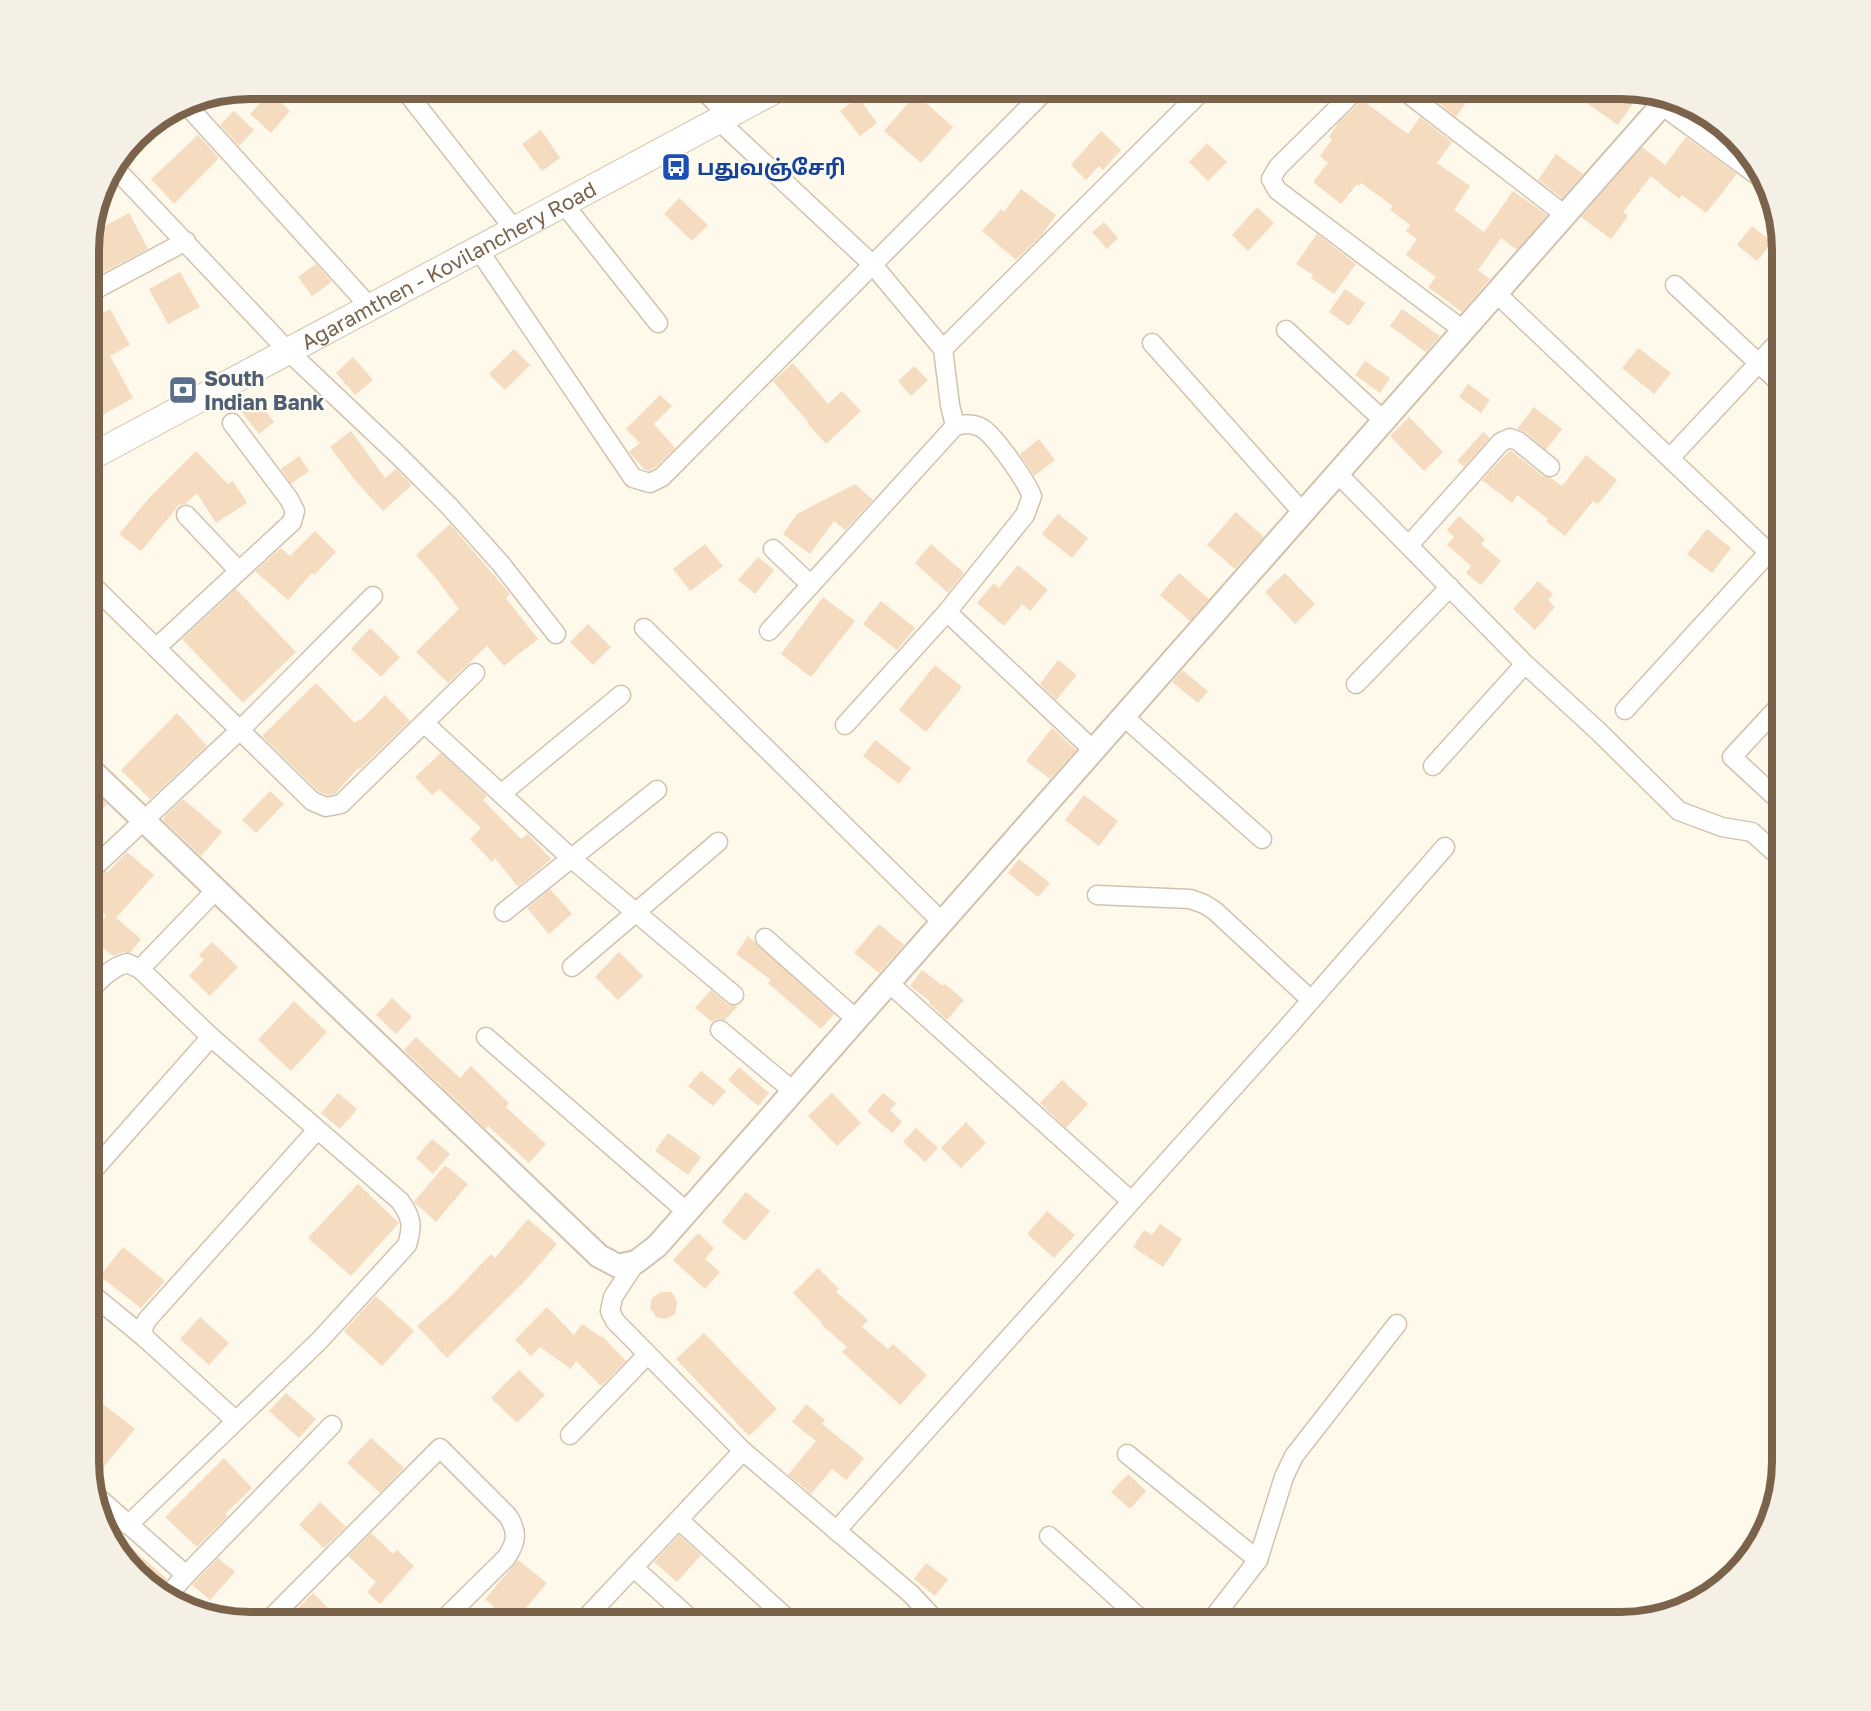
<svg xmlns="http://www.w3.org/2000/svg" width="1871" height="1711" font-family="'Golos Text','Noto Sans Tamil',sans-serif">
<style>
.building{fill:#f5dcc0}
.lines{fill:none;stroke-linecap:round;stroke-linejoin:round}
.minor-casing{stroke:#d2c2ae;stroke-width:21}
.tertiary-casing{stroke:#d2c2ae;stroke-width:26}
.secondary-casing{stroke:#d5c3ac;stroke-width:28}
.minor{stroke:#fff;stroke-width:18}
.tertiary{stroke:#fff;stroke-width:22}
.secondary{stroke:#fff;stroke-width:26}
.labels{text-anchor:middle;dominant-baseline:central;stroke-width:4.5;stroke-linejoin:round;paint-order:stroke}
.transit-label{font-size:21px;font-weight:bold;fill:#164399;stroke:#fffcf2;text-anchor:start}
.street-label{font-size:21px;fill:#7b634b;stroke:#fffcf2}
.service-label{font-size:21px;font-weight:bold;fill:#4e5e75;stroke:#fffcf2;text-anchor:start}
.rim{fill:none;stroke:#7b634b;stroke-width:8}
</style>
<rect width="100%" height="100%" fill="#fef9ea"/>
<g class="building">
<polygon points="1440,88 1476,88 1456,117 1433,98"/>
<polygon points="1565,88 1621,88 1634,91 1636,99 1618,125"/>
<polygon points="270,92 290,111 271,133 250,114"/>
<polygon points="916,94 953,127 921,163 884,131"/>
<polygon points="858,97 877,123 860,136 840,111"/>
<polygon points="1362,100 1408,134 1420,117 1452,142 1437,163 1470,186 1454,210 1484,232 1513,191 1547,215 1517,250 1501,238 1478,270 1490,279 1462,312 1428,287 1436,277 1406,255 1417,239 1406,231 1410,225 1390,210 1393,206 1361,183 1359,186 1357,184 1341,204 1313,182 1328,163 1320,156 1332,139 1329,137 1338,123"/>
<polygon points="234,111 254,130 239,146 220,125"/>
<polygon points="1703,115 1731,133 1727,139 1700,119"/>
<polygon points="541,130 560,158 542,171 522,144"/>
<polygon points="1101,131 1121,150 1103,170 1099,166 1086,180 1071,165"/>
<polygon points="198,135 219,158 174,204 151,179"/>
<polygon points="1686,137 1737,174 1706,213 1682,195 1679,199 1651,176 1623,212 1628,216 1611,239 1581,217 1642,147 1665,165"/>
<polygon points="1207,143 1227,162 1208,181 1189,162"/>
<polygon points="1556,154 1583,174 1562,198 1538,180"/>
<polygon points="1021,189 1056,215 1041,236 1016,260 982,231 1001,209 1004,212"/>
<polygon points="679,198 708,225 692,241 664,214"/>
<polygon points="1257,207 1274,223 1248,251 1232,235"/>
<polygon points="129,213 148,249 89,280 90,234"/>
<polygon points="1104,222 1118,238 1107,249 1092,232"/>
<polygon points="1752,226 1772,242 1757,261 1737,245"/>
<polygon points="1317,234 1356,264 1334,294 1311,278 1313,275 1296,264"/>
<polygon points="316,264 332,282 312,296 298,277"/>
<polygon points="180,272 200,307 168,324 149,289"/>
<polygon points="1345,289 1365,303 1349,326 1329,312"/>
<polygon points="110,309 130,345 110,356 133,398 99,417 89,399 89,321"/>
<polygon points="1402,309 1440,336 1426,352 1390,326"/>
<polygon points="1638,348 1671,373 1654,394 1622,368"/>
<polygon points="514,349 530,365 505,390 489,374"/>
<polygon points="353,357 373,380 355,395 336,373"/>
<polygon points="1365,361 1390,378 1380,393 1355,375"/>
<polygon points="793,363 828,404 842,391 861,411 826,444 808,424 809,423 773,381"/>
<polygon points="914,366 928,380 911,396 898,381"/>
<polygon points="1468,384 1490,400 1481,413 1459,397"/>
<polygon points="660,395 672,406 654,424 675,448 657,466 649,471 644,469 629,452 640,443 626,429"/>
<polygon points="256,398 274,422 259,434 240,410"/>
<polygon points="1534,407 1562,429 1546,450 1525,432 1517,429"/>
<polygon points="1409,417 1443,452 1424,471 1390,436"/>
<polygon points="351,431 385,478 396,469 412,485 383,511 355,480 330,447"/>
<polygon points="1483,432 1490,438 1464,467 1457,461"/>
<polygon points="1039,439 1055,460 1034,476 1020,454"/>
<polygon points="1510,450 1543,476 1551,478 1562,486 1586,455 1617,480 1598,504 1593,501 1565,536 1546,521 1548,519 1517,495 1512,503 1482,480"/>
<polygon points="196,451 228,484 233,481 247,503 216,523 197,493 185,504 179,505 141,551 119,534 150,497"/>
<polygon points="299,456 309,471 291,484 281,469"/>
<polygon points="855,484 873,500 845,530 834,521 810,554 783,534 797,514"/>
<polygon points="1236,512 1264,537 1235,569 1207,545"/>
<polygon points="1058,514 1088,538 1072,558 1042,534"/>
<polygon points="1459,516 1485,539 1481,544 1501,561 1481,585 1466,573 1471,566 1447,545 1454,537 1447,530"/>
<polygon points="450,524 510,594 506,598 538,639 504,666 487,646 448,683 416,652 459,609 435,577 416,555"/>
<polygon points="1707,529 1731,548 1712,573 1687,554"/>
<polygon points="315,531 336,552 314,575 312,573 288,600 255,571 281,548 290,556"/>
<polygon points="705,544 723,566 690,591 673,569"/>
<polygon points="931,544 964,573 948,593 915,563"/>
<polygon points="758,557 774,570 755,594 738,580"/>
<polygon points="1018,565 1048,590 1030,611 1022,604 1004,626 977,603 994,583 999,588"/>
<polygon points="1179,573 1209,599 1190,621 1160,595"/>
<polygon points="1285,573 1315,604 1295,624 1265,592"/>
<polygon points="1538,581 1553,594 1548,600 1555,607 1535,630 1513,609"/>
<polygon points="236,589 296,652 243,703 182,639"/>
<polygon points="823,597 855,621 811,677 781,654"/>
<polygon points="881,601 915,628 897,650 863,624"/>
<polygon points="588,624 611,647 593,665 570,642"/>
<polygon points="370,628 400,657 381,677 351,649"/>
<polygon points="1058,660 1077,675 1056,700 1040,684"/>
<polygon points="935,665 962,687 926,732 899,710"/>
<polygon points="1182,670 1208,691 1198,703 1172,682"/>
<polygon points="316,683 355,723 359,719 361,720 385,695 410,721 360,769 358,768 335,794 327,795 318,791 262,736"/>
<polygon points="177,713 207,746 150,799 121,770"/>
<polygon points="1052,728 1076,750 1050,779 1026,761"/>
<polygon points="875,740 911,768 899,784 863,756"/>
<polygon points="441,753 487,796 483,800 521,839 528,834 551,859 518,887 495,858 492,862 470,839 481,828 439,789 432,795 415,777"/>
<polygon points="89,787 107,804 89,822"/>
<polygon points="270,791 284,804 256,833 242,820"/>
<polygon points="1084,795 1118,821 1099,846 1065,820"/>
<polygon points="183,799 222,832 201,856 163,820 166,815"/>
<polygon points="127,852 154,875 116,918 141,939 130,953 123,952 113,956 89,937 106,915 89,899 89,886 106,871 107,873"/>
<polygon points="1019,859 1050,883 1038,897 1008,873"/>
<polygon points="550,889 572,914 549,934 527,908"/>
<polygon points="879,924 904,945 879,973 854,953"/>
<polygon points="748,936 834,1014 821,1029 768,983 771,980 736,954"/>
<polygon points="212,942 238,967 210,996 189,976 204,960 199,955"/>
<polygon points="619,952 643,976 618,1000 595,977"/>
<polygon points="922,970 943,986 945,984 964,1000 947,1020 929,1003 930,1001 910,986"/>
<polygon points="711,990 727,1004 738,1006 725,1020 717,1019 712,1022 695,1008"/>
<polygon points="392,998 412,1017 396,1034 376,1015"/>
<polygon points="294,1001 327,1032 291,1071 258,1040"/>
<polygon points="416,1037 460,1078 471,1066 509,1103 506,1107 546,1144 529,1163 488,1126 486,1129 404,1050"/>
<polygon points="739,1067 769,1093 758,1106 728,1080"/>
<polygon points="701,1071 726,1091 713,1106 688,1086"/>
<polygon points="1062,1080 1088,1104 1066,1128 1040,1103"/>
<polygon points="338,1093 357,1109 340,1129 321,1113"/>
<polygon points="832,1093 861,1123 837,1146 808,1116"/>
<polygon points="883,1093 896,1103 890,1110 902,1122 892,1133 867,1111"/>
<polygon points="966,1122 986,1143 961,1168 941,1148"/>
<polygon points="916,1128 938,1148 925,1162 903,1142"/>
<polygon points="668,1133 701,1157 688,1175 655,1151"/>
<polygon points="432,1139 450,1154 433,1174 416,1158"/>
<polygon points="445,1165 468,1184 436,1222 414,1202"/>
<polygon points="358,1184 399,1223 351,1276 308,1238"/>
<polygon points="746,1192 770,1211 745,1241 722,1222"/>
<polygon points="1047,1211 1075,1235 1054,1258 1027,1234"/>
<polygon points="528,1219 557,1244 524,1282 447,1358 417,1326 451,1296 491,1254 495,1258"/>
<polygon points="1160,1224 1182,1239 1163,1267 1133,1247 1144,1230 1152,1235"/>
<polygon points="698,1233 714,1248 705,1259 720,1272 705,1289 673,1260"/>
<polygon points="123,1247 165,1281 141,1308 100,1276"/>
<polygon points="818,1268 839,1289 836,1292 868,1320 862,1327 888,1349 893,1344 927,1375 900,1405 842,1352 847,1347 821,1324 822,1323 793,1293"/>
<polygon points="661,1292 672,1292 677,1303 675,1314 666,1319 656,1317 650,1308 652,1298"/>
<polygon points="376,1296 414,1331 382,1366 344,1331"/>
<polygon points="547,1307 574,1335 582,1324 601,1337 602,1336 626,1361 601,1386 576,1361 571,1369 540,1347 531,1356 515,1340"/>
<polygon points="200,1317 229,1343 209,1365 180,1339"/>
<polygon points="704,1333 777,1409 749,1436 676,1359"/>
<polygon points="519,1370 545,1395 517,1423 491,1398"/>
<polygon points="89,1393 135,1429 101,1470 89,1460"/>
<polygon points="286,1393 316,1419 299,1438 269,1411"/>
<polygon points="806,1404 825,1420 822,1424 864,1458 846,1480 832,1469 811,1494 788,1475 816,1441 792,1422"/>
<polygon points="371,1438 404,1468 380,1493 347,1463"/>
<polygon points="224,1458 252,1488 225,1514 228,1516 197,1547 165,1517"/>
<polygon points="1128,1474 1146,1491 1130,1509 1111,1492"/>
<polygon points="320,1502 346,1527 324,1548 299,1525"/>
<polygon points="114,1533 167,1579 158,1590 136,1575 110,1537"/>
<polygon points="371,1533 393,1554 397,1550 414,1566 380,1604 367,1592 376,1582 348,1556"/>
<polygon points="679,1535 701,1555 677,1582 654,1562"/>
<polygon points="218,1558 235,1572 210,1600 192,1585"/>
<polygon points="518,1560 547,1583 526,1608 529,1610 518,1623 512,1623 485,1599"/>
<polygon points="926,1563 948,1579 935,1596 914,1579"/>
<polygon points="313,1593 343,1623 312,1623 298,1608"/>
</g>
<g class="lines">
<g class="minor-casing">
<g id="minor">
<polyline points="404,89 514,229"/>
<polyline points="702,89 728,115"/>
<polyline points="1357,89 1278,167 1271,179 1277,190 1463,330"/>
<polyline points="1402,89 1565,215"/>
<polyline points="1645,93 1765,181"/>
<polyline points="192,111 370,307"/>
<polyline points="718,120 873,265 943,349 1204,89"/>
<polyline points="114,167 288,351 398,455 449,506 501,564 556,634"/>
<polyline points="563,203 658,323"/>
<polyline points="478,249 633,478 650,483 662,477 1047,89"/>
<polyline points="1675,285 1782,385"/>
<polyline points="89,293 186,241"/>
<polyline points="1496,293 1782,565"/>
<polyline points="1286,330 1384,421"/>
<polyline points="1152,343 1303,513"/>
<polyline points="943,349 950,405 955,426"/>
<polyline points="1670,458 1782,338"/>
<polyline points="1338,474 1525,664 1598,731 1679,811 1722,827 1752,832 1782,859"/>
<polyline points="186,515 239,571"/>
<polyline points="1409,545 1501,442 1510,438 1518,441 1550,467"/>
<polyline points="773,549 811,585"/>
<polyline points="89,582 312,801 326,807 341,804 475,673"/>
<polyline points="947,612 1093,750"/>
<polyline points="644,628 942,922"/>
<path d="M 769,631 L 955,426 C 965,424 973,423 982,428 C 996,437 1026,481 1032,496 L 1025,515 L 947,612 L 845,725"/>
<polyline points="156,648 292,522 295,511 289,499 232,423"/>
<polyline points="1356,684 1450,587"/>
<polyline points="1782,703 1732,757 1782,803"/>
<polyline points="1625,710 1769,552"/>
<polyline points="1123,716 1262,839"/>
<polyline points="424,723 571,858 734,995"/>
<polyline points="1433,766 1525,664"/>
<polyline points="501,794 621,695"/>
<polyline points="89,872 240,730 373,596"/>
<polyline points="1097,895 1190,899 1204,904 1215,911 1311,1000"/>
<polyline points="504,912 657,790"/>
<polyline points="765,938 857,1020"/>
<polyline points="572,967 718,842"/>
<polyline points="889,983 1131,1201"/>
<path d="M 89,991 C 101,979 110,968 127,963 L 140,969"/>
<polyline points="720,1030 793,1091"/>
<polyline points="486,1037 687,1212"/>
<polyline points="89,1175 211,1037"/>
<polyline points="636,1262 613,1297 610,1311 615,1321 743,1451 911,1594 937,1622"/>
<polyline points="89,1292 144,1337"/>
<polyline points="235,1420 144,1337 143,1328 147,1320 317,1130"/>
<polyline points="570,1435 647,1355"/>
<polyline points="1127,1454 1258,1560"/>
<polyline points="94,1494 186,1575 167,1596"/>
<polyline points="679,1520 791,1622"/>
<path d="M 128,1525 L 319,1341 L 407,1245 C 413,1225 412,1218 400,1201 L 211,1037 L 140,969 L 216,890"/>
<polyline points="836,1531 1286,1029 1445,847"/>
<polyline points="1049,1536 1144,1622"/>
<polyline points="634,1568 694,1622"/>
<polyline points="186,1575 332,1425"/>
<polyline points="594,1610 607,1622"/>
<path d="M 267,1622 L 440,1448 L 508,1516 C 518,1532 517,1542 506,1558 L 441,1622"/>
<polyline points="582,1622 743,1451"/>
<polyline points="1210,1622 1258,1560 1284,1477 1294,1456 1397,1324"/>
</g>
</g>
<g class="tertiary-casing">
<polyline id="tertiary" points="89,768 599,1256 618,1266 636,1262 657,1246 687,1212 1668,98"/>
</g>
<g class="secondary-casing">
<g id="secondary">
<path id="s1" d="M 89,458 L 777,89"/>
</g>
</g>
<use href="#minor" class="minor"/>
<use href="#tertiary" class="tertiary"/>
<use href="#secondary" class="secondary"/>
</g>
<defs>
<g id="bus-square" transform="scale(1.5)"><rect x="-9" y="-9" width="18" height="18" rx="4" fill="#1a4fb4" stroke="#fffcf2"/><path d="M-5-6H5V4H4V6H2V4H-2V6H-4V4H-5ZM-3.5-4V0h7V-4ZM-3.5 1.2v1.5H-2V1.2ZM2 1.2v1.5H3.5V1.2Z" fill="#fff"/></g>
<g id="bank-square" transform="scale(1.5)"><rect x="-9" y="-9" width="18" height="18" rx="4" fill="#5c6f8a" stroke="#fffcf2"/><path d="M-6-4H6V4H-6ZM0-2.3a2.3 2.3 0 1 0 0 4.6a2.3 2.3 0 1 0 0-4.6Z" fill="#fff"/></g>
</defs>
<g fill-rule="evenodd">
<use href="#bus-square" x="676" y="167"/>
<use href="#bank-square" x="183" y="390"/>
</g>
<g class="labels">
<g class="transit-label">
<text x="697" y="167">பதுவஞ்சேரி</text>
</g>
<g class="street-label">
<text stroke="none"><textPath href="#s1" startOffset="408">Agaramthen - Kovilanchery Road</textPath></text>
</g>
<g class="service-label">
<text x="204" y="378">South<tspan x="204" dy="24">Indian Bank</tspan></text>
</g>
</g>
<path d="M0 0H1871V1711H0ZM250 99H1621A151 151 0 0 1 1772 250V1461A151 151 0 0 1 1621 1612H250A151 151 0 0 1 99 1461V250A151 151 0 0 1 250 99Z" fill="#f4f0e5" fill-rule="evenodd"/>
<path class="rim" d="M250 99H1621A151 151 0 0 1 1772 250V1461A151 151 0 0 1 1621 1612H250A151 151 0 0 1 99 1461V250A151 151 0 0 1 250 99Z"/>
</svg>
